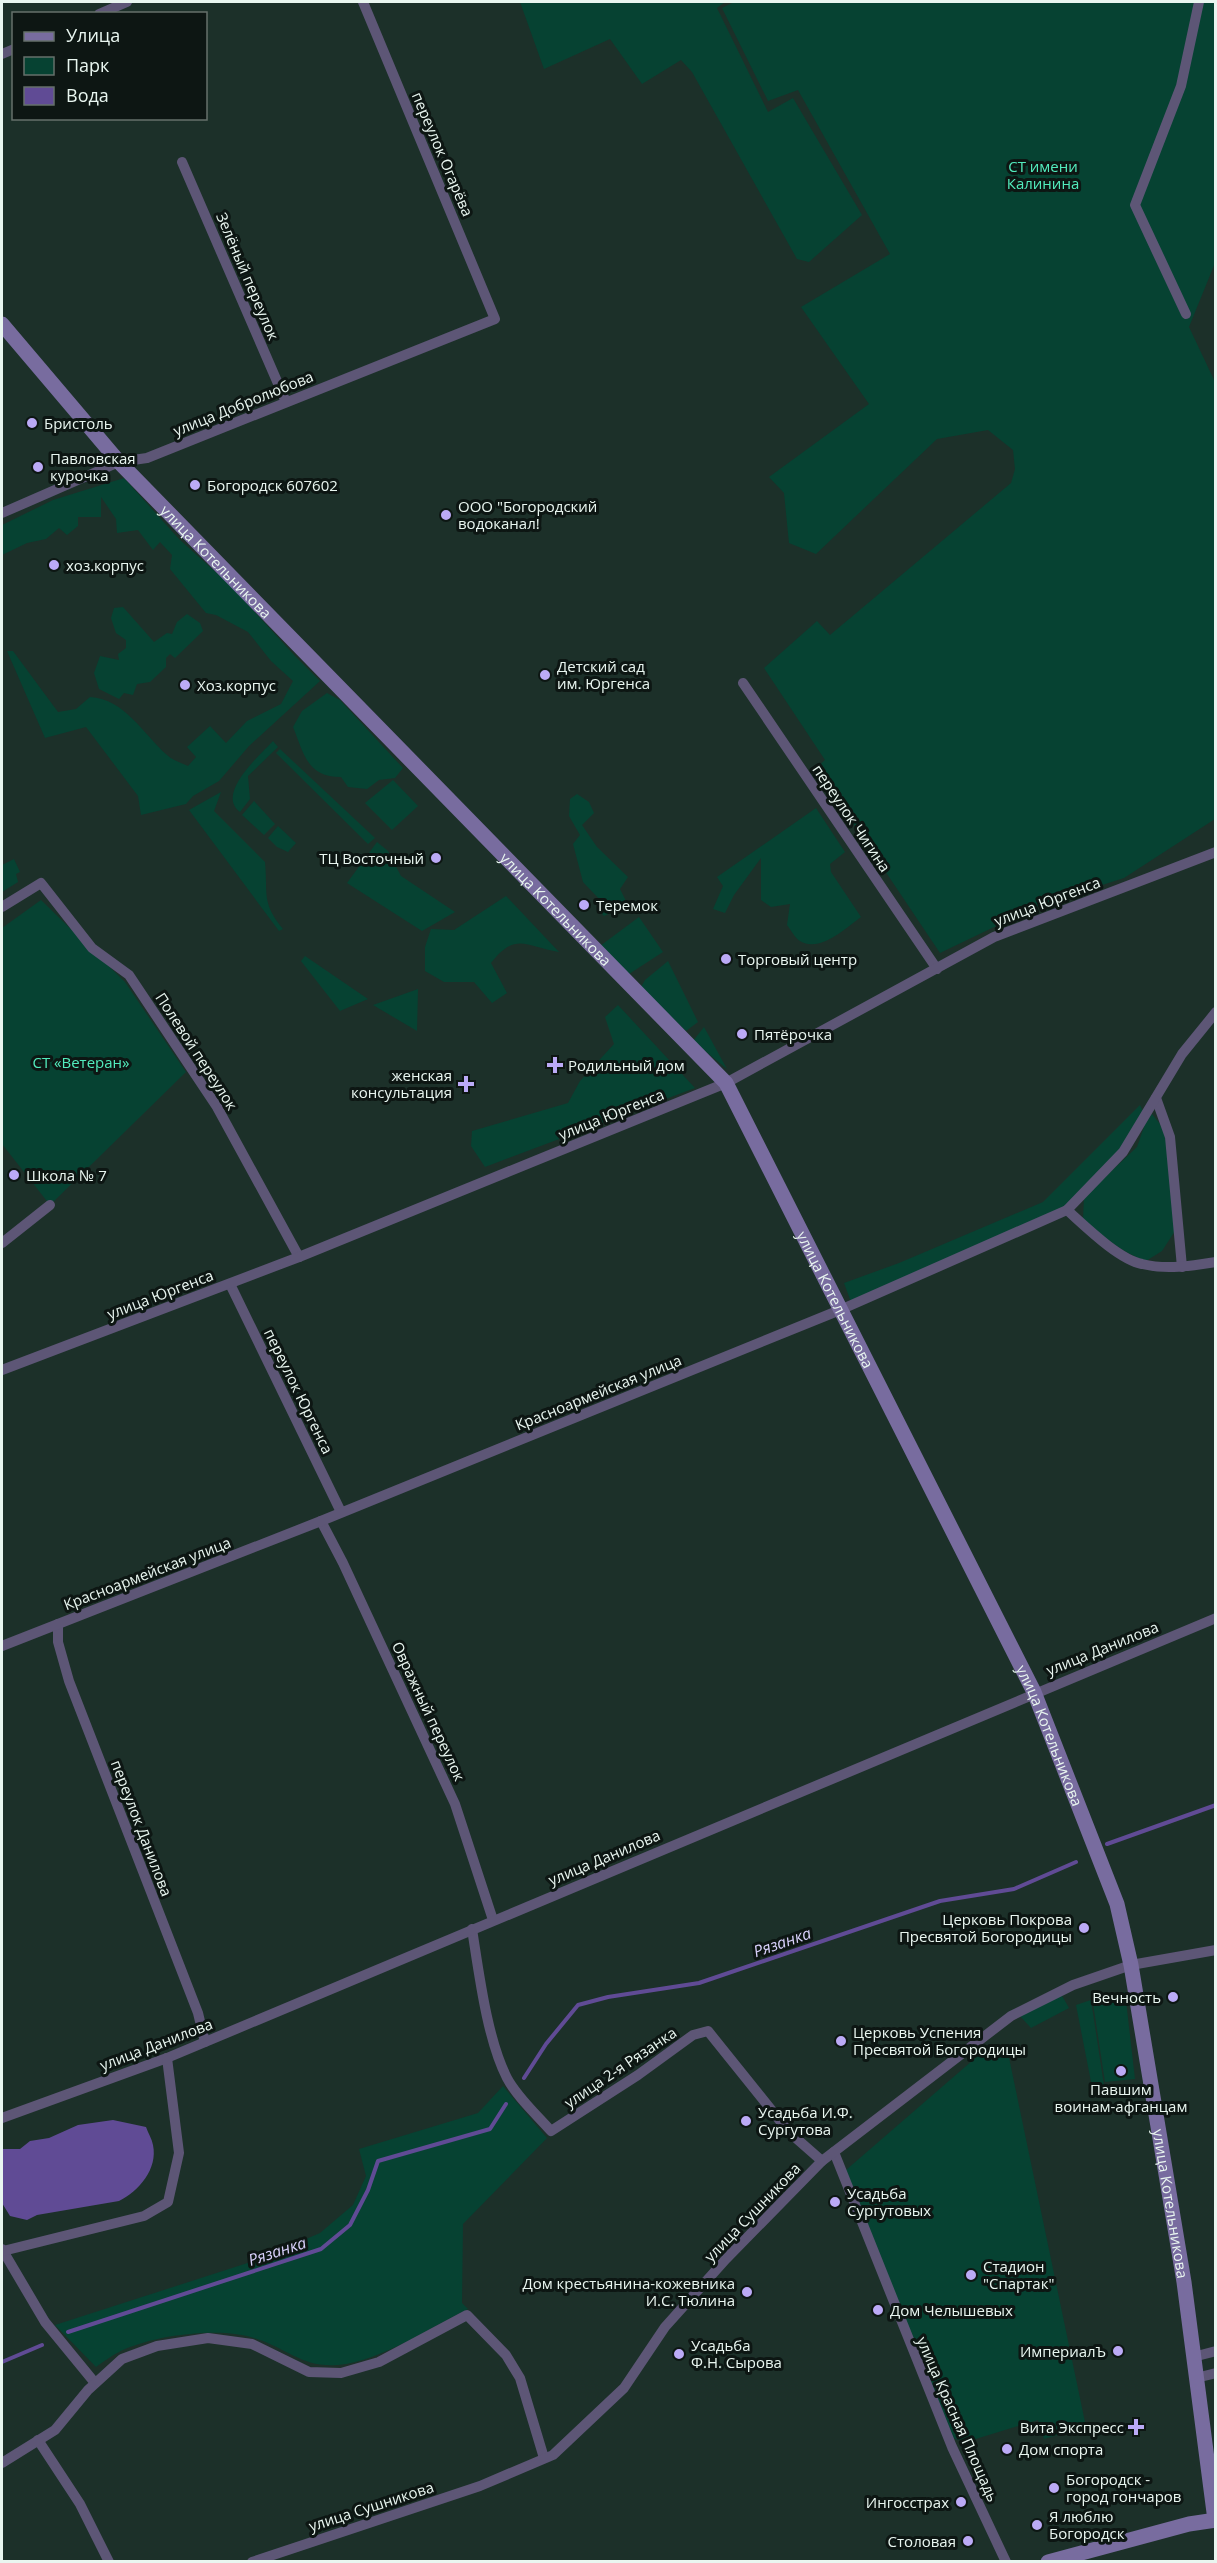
<svg xmlns="http://www.w3.org/2000/svg" width="1217" height="2563" font-family="'Open Sans',sans-serif">
<style>
.green{fill:#064232}
.water{fill:#604b95}
.lines{fill:none;stroke-linecap:round;stroke-linejoin:round}
.stream{stroke:#604b95;stroke-width:4}
.street{stroke:#5d5676;stroke-width:10}
.secondary{stroke:#786c9f;stroke-width:15}
.poi-dot{fill:#bbaaf6;stroke:#0d1613;stroke-width:2}
.labels{text-anchor:middle;dominant-baseline:central;stroke-width:6;stroke-linejoin:round;paint-order:stroke}
.street-label{font-size:15px;fill:#e9f6f0;stroke:#0d1613}
.park-label{font-size:15px;fill:#52ecbd;stroke:#0d1613}
.poi-label{font-size:15px;fill:#e9f6f0;stroke:#0d1613;text-anchor:start}
.water-label{font-size:16px;font-style:italic;fill:#d9d1fb;stroke:#0d1613}
</style>
<rect width="100%" height="100%" fill="#1c3029"/>
<g class="green">
<polygon points="520,2 725,2 717,8 768,112 793,98 862,215 809,262 797,259 692,72 681,60 642,84 610,39 544,69"/>
<polygon points="734,2 1215,2 1215,263 1189,327 1215,382 1215,819 1124,878 1040,905 940,953 816,768 825,760 764,668 817,621 830,635 1011,483 1015,469 1013,450 988,430 937,439 816,554 789,543 784,493 769,477 869,404 801,307 890,254 798,90 768,101 722,8"/>
<path d="M 124,478 L 179,539 L 230,585 L 295,656 L 320,681 L 249,746 L 219,781 L 193,796 L 186,804 L 141,815 L 138,796 L 86,727 L 45,738 L 7,651 L 13,651 L 58,712 L 76,709 L 90,697 C 125,699 143,734 167,755 C 172,760 181,763 188,766 L 196,757 L 187,747 L 210,726 L 226,743 L 247,721 L 281,704 L 293,681 L 271,661 L 248,632 L 216,615 L 206,613 L 170,569 L 172,555 L 160,542 L 153,550 L 138,530 L 117,533 L 116,519 L 101,497 L 101,517 L 78,517 L 78,526 L 67,535 L 59,528 L 46,539 L 27,543 L 2,555 L 2,525 L 53,500 Z"/>
<polygon points="123,607 154,642 167,633 172,634 177,622 187,614 200,623 203,631 175,658 170,654 166,658 166,667 150,682 137,684 133,695 124,693 119,699 99,689 94,673 100,656 119,660 118,654 126,648 126,640 116,633 111,618 114,608"/>
<path d="M 327,693 L 340,700 L 403,768 L 395,778 L 379,780 L 367,789 L 348,787 L 341,777 C 307,777 304,754 293,727 L 302,711 Z"/>
<path d="M 273,741 L 278,747 L 248,776 L 250,799 L 240,812 C 215,794 261,754 273,741 Z"/>
<polygon points="280,749 375,838 368,844 276,753"/>
<polygon points="393,780 418,806 392,830 365,803"/>
<path d="M 221,792 L 214,811 L 265,862 C 268,894 261,902 283,929 L 279,931 L 189,810 Z"/>
<polygon points="577,794 589,802 594,813 582,825 597,847 628,877 620,889 628,905 604,916 599,911 603,903 583,882 573,844 580,835 569,816 570,799"/>
<polygon points="254,801 275,824 264,835 242,815"/>
<path d="M 816,808 L 845,852 L 830,864 L 831,872 L 861,917 C 846,928 820,953 800,941 C 795,938 791,930 787,925 L 790,904 L 771,907 L 761,900 L 761,858 L 734,895 L 725,913 L 713,909 L 723,886 L 717,877 Z"/>
<polygon points="278,826 296,843 288,852 277,847 268,838"/>
<polygon points="377,842 388,851 401,876 455,912 422,931 347,883"/>
<polygon points="14,859 20,872 16,874 18,882 2,892 2,865"/>
<path d="M 506,896 L 559,952 C 526,947 516,931 491,963 L 507,993 L 492,1003 L 474,982 L 444,982 L 425,971 L 425,947 L 431,929 L 454,930 Z"/>
<polygon points="41,900 125,982 186,1072 50,1205 2,1144 2,928"/>
<polygon points="639,917 663,952 629,974 600,946"/>
<polygon points="305,956 368,999 340,1011 301,961"/>
<polygon points="668,961 698,1022 686,1031 641,987 645,980"/>
<polygon points="418,989 417,1031 373,1005"/>
<polygon points="618,1005 695,1088 485,1167 471,1146 472,1131 568,1103 580,1081 614,1044 605,1017"/>
<polygon points="704,1027 727,1069 693,1041"/>
<polygon points="1140,1105 1143,1111 1121,1151 1062,1210 851,1302 844,1283 899,1263 1043,1202"/>
<path d="M 1152,1114 L 1160,1124 L 1166,1138 L 1175,1231 L 1162,1251 L 1146,1261 C 1122,1253 1102,1235 1083,1219 L 1084,1197 L 1137,1147 L 1145,1124 Z"/>
<polygon points="1125,1992 1135,2079 1105,2082 1092,1997"/>
<polygon points="1061,1994 1069,2008 1031,2028 1020,2016"/>
<polygon points="1091,2000 1105,2092 1093,2092 1076,2005"/>
<polygon points="994,2048 1007,2048 1086,2427 1044,2439 1038,2420 966,2442 952,2438 846,2170 980,2054"/>
<path d="M 503,2086 L 547,2138 L 463,2224 L 462,2303 L 468,2309 C 429,2328 381,2361 338,2365 C 303,2368 288,2349 257,2339 C 222,2326 152,2335 119,2352 C 111,2356 103,2362 96,2367 L 55,2325 L 257,2260 L 320,2233 L 353,2205 L 366,2176 L 359,2149 L 478,2113 Z"/>
</g>
<path class="water" d="M 113,2120 L 146,2127 C 148,2133 152,2139 153,2145 C 158,2169 139,2191 119,2201 L 37,2215 L 27,2220 L 10,2216 L 2,2203 L 2,2149 L 20,2149 L 30,2141 L 49,2138 L 78,2125 Z"/>
<g class="lines">
<g class="stream">
<polyline points="1107,1844 1216,1805"/>
<polyline points="524,2078 546,2044 578,2005 608,1997 699,1983 940,1901 1014,1889 1076,1862"/>
<polyline points="68,2332 321,2249 350,2225 368,2190 378,2161 490,2129 506,2104"/>
<polyline points="2,2362 42,2345"/>
</g>
<g class="street">
<polyline points="99,14 127,2"/>
<polyline points="2,54 14,49"/>
<polyline points="182,162 286,402"/>
<polyline points="1186,314 1135,205 1181,86 1199,2"/>
<polyline points="2,513 119,462 147,458 495,319 363,2"/>
<polyline points="743,683 937,969"/>
<polyline points="2,907 41,883 92,948 129,975 217,1107 299,1257"/>
<polyline points="1156,1098 1170,1137 1182,1267"/>
<path d="M 1067,1210 C 1085,1226 1118,1259 1142,1264 C 1166,1270 1191,1266 1216,1262"/>
<polyline points="2,1243 50,1205"/>
<polyline points="230,1284 341,1512"/>
<polyline points="2,1370 299,1257 726,1083 994,937 1216,852"/>
<polyline points="321,1521 343,1563 455,1804 493,1920"/>
<polyline points="58,1624 58,1642 69,1681 198,2013 205,2042"/>
<polyline points="2,1646 321,1521 840,1310 1067,1210 1123,1152 1182,1054 1216,1012"/>
<path d="M 472,1929 C 479,1973 487,2039 507,2078 C 517,2097 537,2115 551,2131 L 638,2075 L 693,2035 L 708,2031 L 789,2132 L 822,2161"/>
<polyline points="2,2118 167,2058 1216,1618"/>
<polyline points="834,2152 952,2447 1006,2562"/>
<polyline points="2,2249 45,2322 95,2383"/>
<polyline points="3,2251 144,2216 168,2202 179,2153 167,2058"/>
<polyline points="1193,2357 1216,2351"/>
<polyline points="1196,2378 1216,2373"/>
<polyline points="38,2440 80,2504 109,2562"/>
<polyline points="2,2463 55,2430 88,2390 122,2359 157,2346 208,2338 252,2344 309,2372 341,2373 379,2362 467,2315 506,2355 520,2378 544,2458"/>
<polyline points="252,2562 480,2486 553,2455 624,2388 665,2327 726,2259 822,2161 1011,2016 1073,1985 1131,1965 1216,1950"/>
</g>
<g class="secondary">
<path id="s1" d="M 2,324 L 119,462 L 726,1083 L 1034,1692 L 1117,1904 L 1131,1965 L 1184,2282 L 1215,2520"/>
<polyline points="1048,2562 1189,2524 1216,2520"/>
</g>
</g>
<g class="poi-dot">
<circle cx="32" cy="423" r="6"/>
<circle cx="38" cy="467" r="6"/>
<circle cx="195" cy="485" r="6"/>
<circle cx="446" cy="515" r="6"/>
<circle cx="54" cy="565" r="6"/>
<circle cx="545" cy="675" r="6"/>
<circle cx="185" cy="685" r="6"/>
<circle cx="436" cy="858" r="6"/>
<circle cx="584" cy="905" r="6"/>
<circle cx="726" cy="959" r="6"/>
<circle cx="742" cy="1034" r="6"/>
<path d="M552 1056h6v6h6v6h-6v6h-6v-6h-6v-6h6z"/>
<path d="M463 1075h6v6h6v6h-6v6h-6v-6h-6v-6h6z"/>
<circle cx="14" cy="1175" r="6"/>
<circle cx="1084" cy="1928" r="6"/>
<circle cx="1173" cy="1997" r="6"/>
<circle cx="841" cy="2041" r="6"/>
<circle cx="1121" cy="2071" r="6"/>
<circle cx="746" cy="2121" r="6"/>
<circle cx="835" cy="2202" r="6"/>
<circle cx="971" cy="2275" r="6"/>
<circle cx="747" cy="2292" r="6"/>
<circle cx="878" cy="2310" r="6"/>
<circle cx="1118" cy="2351" r="6"/>
<circle cx="679" cy="2354" r="6"/>
<path d="M1133 2418h6v6h6v6h-6v6h-6v-6h-6v-6h6z"/>
<circle cx="1007" cy="2449" r="6"/>
<circle cx="1054" cy="2488" r="6"/>
<circle cx="961" cy="2502" r="6"/>
<circle cx="1037" cy="2525" r="6"/>
<circle cx="968" cy="2541" r="6"/>
</g>
<g class="labels">
<g class="street-label">
<text transform="translate(443 154) rotate(67)">переулок Огарёва</text>
<text transform="translate(248 276) rotate(67)">Зелёный переулок</text>
<text transform="translate(243 403) rotate(-22)">улица Добролюбова</text>
<text stroke="none"><textPath href="#s1" startOffset="320">улица Котельникова</textPath></text>
<text transform="translate(852 818) rotate(56)">переулок Чигина</text>
<text transform="translate(1047 901) rotate(-21)">улица Юргенса</text>
<text stroke="none"><textPath href="#s1" startOffset="806">улица Котельникова</textPath></text>
<text transform="translate(197 1051) rotate(57)">Полевой переулок</text>
<text transform="translate(611 1114) rotate(-22)">улица Юргенса</text>
<text transform="translate(160 1294) rotate(-21)">улица Юргенса</text>
<text stroke="none"><textPath href="#s1" startOffset="1292">улица Котельникова</textPath></text>
<text transform="translate(299 1391) rotate(64)">переулок Юргенса</text>
<text transform="translate(598 1392) rotate(-22)">Красноармейская улица</text>
<text transform="translate(147 1573) rotate(-21)">Красноармейская улица</text>
<text transform="translate(1102 1648) rotate(-22)">улица Данилова</text>
<text transform="translate(429 1711) rotate(65)">Овражный переулок</text>
<text stroke="none"><textPath href="#s1" startOffset="1778">улица Котельникова</textPath></text>
<text transform="translate(142 1828) rotate(69)">переулок Данилова</text>
<text transform="translate(604 1857) rotate(-23)">улица Данилова</text>
<text transform="translate(156 2044) rotate(-21)">улица Данилова</text>
<text transform="translate(620 2067) rotate(-34)">улица 2-я Рязанка</text>
<text stroke="none"><textPath href="#s1" startOffset="2264">улица Котельникова</textPath></text>
<text transform="translate(752 2212) rotate(-46)">улица Сушникова</text>
<text transform="translate(958 2419) rotate(66)">улица Красная Площадь</text>
<text transform="translate(371 2506) rotate(-18)">улица Сушникова</text>
</g>
<g class="park-label">
<text x="1043" y="166">СТ имени<tspan x="1043" dy="17">Калинина</tspan></text>
<text x="81" y="1062">СТ «Ветеран»</text>
</g>
<g class="poi-label">
<text x="44" y="423">Бристоль</text>
<text x="50" y="458">Павловская<tspan x="50" dy="17">курочка</tspan></text>
<text x="207" y="485">Богородск 607602</text>
<text x="458" y="506">ООО "Богородский<tspan x="458" dy="17">водоканал!</tspan></text>
<text x="66" y="565">хоз.корпус</text>
<text x="557" y="666">Детский сад<tspan x="557" dy="17">им. Юргенса</tspan></text>
<text x="197" y="685">Хоз.корпус</text>
<text x="424" y="858" text-anchor="end">ТЦ Восточный</text>
<text x="596" y="905">Теремок</text>
<text x="738" y="959">Торговый центр</text>
<text x="754" y="1034">Пятёрочка</text>
<text x="568" y="1065">Родильный дом</text>
<text x="452" y="1075" text-anchor="end">женская<tspan x="452" dy="17">консультация</tspan></text>
<text x="26" y="1175">Школа № 7</text>
<text x="1072" y="1919" text-anchor="end">Церковь Покрова<tspan x="1072" dy="17">Пресвятой Богородицы</tspan></text>
<text x="1161" y="1997" text-anchor="end">Вечность</text>
<text x="853" y="2032">Церковь Успения<tspan x="853" dy="17">Пресвятой Богородицы</tspan></text>
<text x="1121" y="2089" text-anchor="middle">Павшим<tspan x="1121" dy="17">воинам-афганцам</tspan></text>
<text x="758" y="2112">Усадьба И.Ф.<tspan x="758" dy="17">Сургутова</tspan></text>
<text x="847" y="2193">Усадьба<tspan x="847" dy="17">Сургутовых</tspan></text>
<text x="983" y="2266">Стадион<tspan x="983" dy="17">"Спартак"</tspan></text>
<text x="735" y="2283" text-anchor="end">Дом крестьянина-кожевника<tspan x="735" dy="17">И.С. Тюлина</tspan></text>
<text x="890" y="2310">Дом Челышевых</text>
<text x="691" y="2345">Усадьба<tspan x="691" dy="17">Ф.Н. Сырова</tspan></text>
<text x="1106" y="2351" text-anchor="end">ИмпериалЪ</text>
<text x="1124" y="2427" text-anchor="end">Вита Экспресс</text>
<text x="1019" y="2449">Дом спорта</text>
<text x="1066" y="2479">Богородск -<tspan x="1066" dy="17">город гончаров</tspan></text>
<text x="949" y="2502" text-anchor="end">Ингосстрах</text>
<text x="1049" y="2516">Я люблю<tspan x="1049" dy="17">Богородск</tspan></text>
<text x="956" y="2541" text-anchor="end">Столовая</text>
</g>
<g class="water-label">
<text transform="translate(782 1942) rotate(-19)">Рязанка</text>
<text transform="translate(277 2251) rotate(-18)">Рязанка</text>
</g>
</g>
<rect width="1217" height="2563" fill="none" stroke="#e9f6f0" stroke-width="6"/>
<rect x="12" y="12" width="195" height="108" fill="#0d1613" stroke="#65706b" stroke-width="1.5"/>
<rect x="24" y="32" width="30" height="9" fill="#786c9f" stroke="#65706b" stroke-width="1.5"/>
<text x="66" y="42" font-size="18" fill="#e9f6f0">Улица</text>
<rect x="24" y="57" width="30" height="18" fill="#064232" stroke="#65706b" stroke-width="1.5"/>
<text x="66" y="72" font-size="18" fill="#e9f6f0">Парк</text>
<rect x="24" y="87" width="30" height="18" fill="#604b95" stroke="#65706b" stroke-width="1.5"/>
<text x="66" y="102" font-size="18" fill="#e9f6f0">Вода</text>
</svg>
